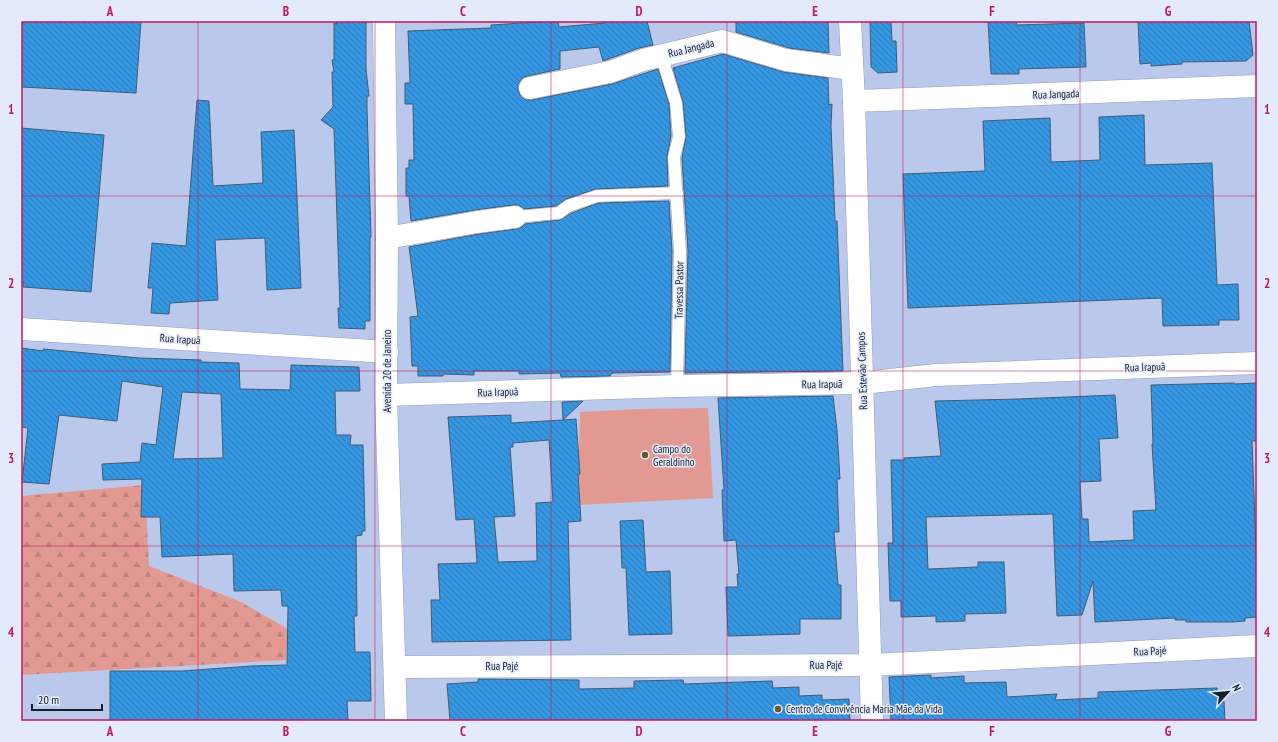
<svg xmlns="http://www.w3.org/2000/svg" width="1278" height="742" font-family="'PT Sans Narrow',sans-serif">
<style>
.forest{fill:url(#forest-firs)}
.green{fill:#e29991}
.building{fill:url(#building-back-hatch);stroke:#425c74;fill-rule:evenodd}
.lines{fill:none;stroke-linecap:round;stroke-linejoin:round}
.service-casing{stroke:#8e9cbc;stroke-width:13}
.minor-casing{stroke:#8e9cbc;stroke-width:23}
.service{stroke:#fff;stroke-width:12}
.minor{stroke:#fff;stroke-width:22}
.grid{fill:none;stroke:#c2185b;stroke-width:1;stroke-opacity:0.55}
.poi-dot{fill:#6b5726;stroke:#e2eafb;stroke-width:1.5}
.labels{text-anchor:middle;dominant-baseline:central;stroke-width:3;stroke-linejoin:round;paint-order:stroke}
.street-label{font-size:11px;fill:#181d2a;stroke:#e2eafb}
.poi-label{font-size:11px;fill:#181d2a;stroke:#e2eafb;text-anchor:start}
.neatline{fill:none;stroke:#c2185b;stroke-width:1.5}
.grid-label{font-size:13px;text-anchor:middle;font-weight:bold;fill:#c2185b}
</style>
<defs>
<pattern id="forest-firs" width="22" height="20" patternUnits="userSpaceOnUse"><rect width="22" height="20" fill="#e29991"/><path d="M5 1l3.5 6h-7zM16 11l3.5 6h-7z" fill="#c1837d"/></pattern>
<pattern id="building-back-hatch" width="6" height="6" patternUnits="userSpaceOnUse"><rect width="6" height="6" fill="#3596e1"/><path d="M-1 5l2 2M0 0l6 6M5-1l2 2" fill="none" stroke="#2c7ab7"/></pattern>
</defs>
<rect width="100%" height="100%" fill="#bac9eb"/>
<polygon class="forest" points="145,485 149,566 239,601 288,629 286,660 21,675 21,496"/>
<polygon class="green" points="708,408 713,498 578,505 580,412 640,409"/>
<g class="building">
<polygon points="21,21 141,21 136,93 21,87"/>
<polygon points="336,21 366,21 366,69 369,96 367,96 367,108 371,237 370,237 370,321 365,321 365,329 339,328 338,308 340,308 334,129 321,120 333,107 332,72 334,72 332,60 334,60 334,23 337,24"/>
<polygon points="552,21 558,21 559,27 605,23 605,21 647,21 653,45 639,48 603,61 599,47 560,51 560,69 527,76 522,78 518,84 518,90 521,97 526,100 532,100 612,84 658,69 669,104 671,136 667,157 668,186 596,189 566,199 556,206 524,209 519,205 513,205 475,210 411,221 409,196 406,196 406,168 409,168 409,160 414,160 413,104 405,104 405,83 410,83 408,31 491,28 491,25"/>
<polygon points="736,21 828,21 829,53 789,48 736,32"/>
<polygon points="870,21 891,21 892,41 896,41 897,72 878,73 871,67"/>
<polygon points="988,21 1016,21 1017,25 1084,23 1086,67 1019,69 1019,74 991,74"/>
<polygon points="1138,21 1249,21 1253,55 1246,61 1182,62 1182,64 1151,66 1151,63 1140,64"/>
<polygon points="723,54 783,72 828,78 829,105 832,104 831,126 835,221 837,221 843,371 685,373 688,251 682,158 686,136 683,102 673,68"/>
<polygon points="197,100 209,101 213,186 263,183 261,132 294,130 301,288 267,290 265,238 215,240 218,300 170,303 169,314 151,313 153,288 148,288 152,243 186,246"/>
<polygon points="1144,115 1145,165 1212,163 1217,285 1238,284 1239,320 1219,320 1219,325 1163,326 1162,298 908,308 903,174 985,171 983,121 1050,118 1051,162 1100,160 1099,117"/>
<polygon points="21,128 104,135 91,292 23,287 23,282 21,282"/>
<polygon points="669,201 672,251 670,372 612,373 610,376 561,377 560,373 519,374 519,371 474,371 474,375 443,374 443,376 418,376 418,366 412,366 410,317 418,316 409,247 479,234 517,229 522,227 525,224 560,220 572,213 598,203"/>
<path d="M 21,348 L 43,351 L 43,349 L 140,358 L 201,360 L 201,362 L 239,363 L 240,389 L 290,390 L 291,365 L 359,367 L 360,391 L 335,391 L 336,435 L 351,435 L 350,445 L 363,445 L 365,531 L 362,531 L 362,535 L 356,536 L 357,616 L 354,616 L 355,652 L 370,652 L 371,701 L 347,701 L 348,721 L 110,721 L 110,671 L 182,671 L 251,666 L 287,665 L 288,606 L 282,606 L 281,590 L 234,591 L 233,554 L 162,557 L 160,517 L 141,517 L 142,479 L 103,480 L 102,464 L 140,462 L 142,443 L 156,445 L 163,387 L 122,381 L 117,421 L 59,415 L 49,484 L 22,482 L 28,428 L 21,427 ZM 182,392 L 221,394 L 223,458 L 173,459 Z"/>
<polygon points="1234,383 1235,384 1257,383 1257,441 1252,441 1257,575 1257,617 1245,618 1245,621 1232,622 1186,622 1186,620 1175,620 1175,618 1095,622 1093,581 1082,615 1057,616 1053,514 926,517 928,569 978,567 978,562 1004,562 1006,613 965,614 965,621 936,622 936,616 901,617 901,601 890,601 888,543 893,543 891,460 904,460 904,458 941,456 935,401 1018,399 1115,395 1118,438 1099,439 1101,481 1080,482 1082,519 1088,519 1089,542 1134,540 1133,511 1156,510 1152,444 1153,444 1151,385"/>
<polygon points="833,396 837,430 840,479 837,479 839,532 834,532 838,585 841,585 841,619 800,619 800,634 728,636 726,587 738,587 737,574 739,574 736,540 724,541 722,490 724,490 718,398"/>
<path d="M 583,401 L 563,420 L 576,419 L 580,474 L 578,474 L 581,521 L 568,522 L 571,640 L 432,642 L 431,600 L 440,600 L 438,564 L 477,563 L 474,519 L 456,520 L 448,417 L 511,415 L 511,423 L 563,420 L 562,402 ZM 549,440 L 553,502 L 536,503 L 537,561 L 498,562 L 494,517 L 515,516 L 510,447 L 513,447 L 513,443 Z"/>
<polygon points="643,520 646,572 670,571 672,634 629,635 626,568 622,568 620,521"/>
<polygon points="931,675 931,678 964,676 964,683 1006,682 1007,697 1057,694 1055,700 1098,698 1098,692 1217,688 1218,701 1224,701 1225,721 891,721 889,677"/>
<polygon points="478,679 579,680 579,689 634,688 634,681 683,680 684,684 772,681 773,688 799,687 799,696 822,695 822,700 849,699 850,721 450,721 447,684 478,682"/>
</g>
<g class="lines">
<g class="service-casing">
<g id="service">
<polyline points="661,55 676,103 679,137 674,157 680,251 677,386"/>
<polyline points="515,217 559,213 568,206 597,196 677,193"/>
</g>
</g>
<g class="minor-casing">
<g id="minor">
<polyline points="384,21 387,238 386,395 396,721"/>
<polyline points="850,21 854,101 872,721"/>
<polyline points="530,88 610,72 643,60 722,41 786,60 852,69"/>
<polyline points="854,101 1257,86"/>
<polyline points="387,238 477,222 515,217"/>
<polyline points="21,329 387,352"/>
<polyline points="386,395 677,386 863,383 936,375 1257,363"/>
<polyline points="395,667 870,665 1257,646"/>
</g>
</g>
<use href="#service" class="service"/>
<use href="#minor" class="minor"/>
</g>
<path class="grid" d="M 198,21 L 198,721M 375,21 L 375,721M 551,21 L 551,721M 727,21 L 727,721M 903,21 L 903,721M 1080,21 L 1080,721M 21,196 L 1257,196M 21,371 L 1257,371M 21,546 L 1257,546"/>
<g class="poi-dot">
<circle cx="645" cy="455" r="4"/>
<circle cx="778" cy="709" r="4"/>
</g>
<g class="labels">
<g class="street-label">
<text transform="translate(691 48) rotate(-14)">Rua Jangada</text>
<text transform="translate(1056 94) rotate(-2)">Rua Jangada</text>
<text transform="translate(679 290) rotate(-89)">Travessa Pastor</text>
<text transform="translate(180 339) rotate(4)">Rua Irapuã</text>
<text transform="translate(1145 367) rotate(-2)">Rua Irapuã</text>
<text transform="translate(387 371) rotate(-90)">Avenida 20 de Janeiro</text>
<text transform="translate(862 371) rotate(-92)">Rua Estevão Campos</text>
<text transform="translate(822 384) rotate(-1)">Rua Irapuã</text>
<text transform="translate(498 392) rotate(-2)">Rua Irapuã</text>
<text transform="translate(1150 651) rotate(-3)">Rua Pajé</text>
<text x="826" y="665">Rua Pajé</text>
<text x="502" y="666">Rua Pajé</text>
</g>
<g class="poi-label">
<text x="653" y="449">Campo do<tspan x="653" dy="13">Geraldinho</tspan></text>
<text x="786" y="709">Centro de Convivência Maria Mãe da Vida</text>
</g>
</g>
<rect width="1278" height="742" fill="none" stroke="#e2eafb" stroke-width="44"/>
<g transform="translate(1228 692) rotate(63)" stroke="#e2eafb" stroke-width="3" paint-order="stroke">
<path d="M0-3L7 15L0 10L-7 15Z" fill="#181d2a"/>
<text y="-6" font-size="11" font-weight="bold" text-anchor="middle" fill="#181d2a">N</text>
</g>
<path d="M32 704v6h70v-6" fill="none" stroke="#181d2a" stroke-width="2"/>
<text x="38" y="704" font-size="12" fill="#181d2a" stroke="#e2eafb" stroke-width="3" paint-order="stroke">20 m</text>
<rect x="22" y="22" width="1234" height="698" class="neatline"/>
<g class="grid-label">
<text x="110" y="16">A</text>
<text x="286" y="16">B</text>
<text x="463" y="16">C</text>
<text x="639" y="16">D</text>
<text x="815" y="16">E</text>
<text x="992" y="16">F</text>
<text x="1168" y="16">G</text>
<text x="11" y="114">1</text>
<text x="1267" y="114">1</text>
<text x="11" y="288">2</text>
<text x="1267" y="288">2</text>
<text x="11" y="463">3</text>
<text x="1267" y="463">3</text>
<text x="11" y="637">4</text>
<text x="1267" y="637">4</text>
<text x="110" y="736">A</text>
<text x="286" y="736">B</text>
<text x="463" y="736">C</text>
<text x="639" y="736">D</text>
<text x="815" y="736">E</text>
<text x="992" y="736">F</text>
<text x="1168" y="736">G</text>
</g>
</svg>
